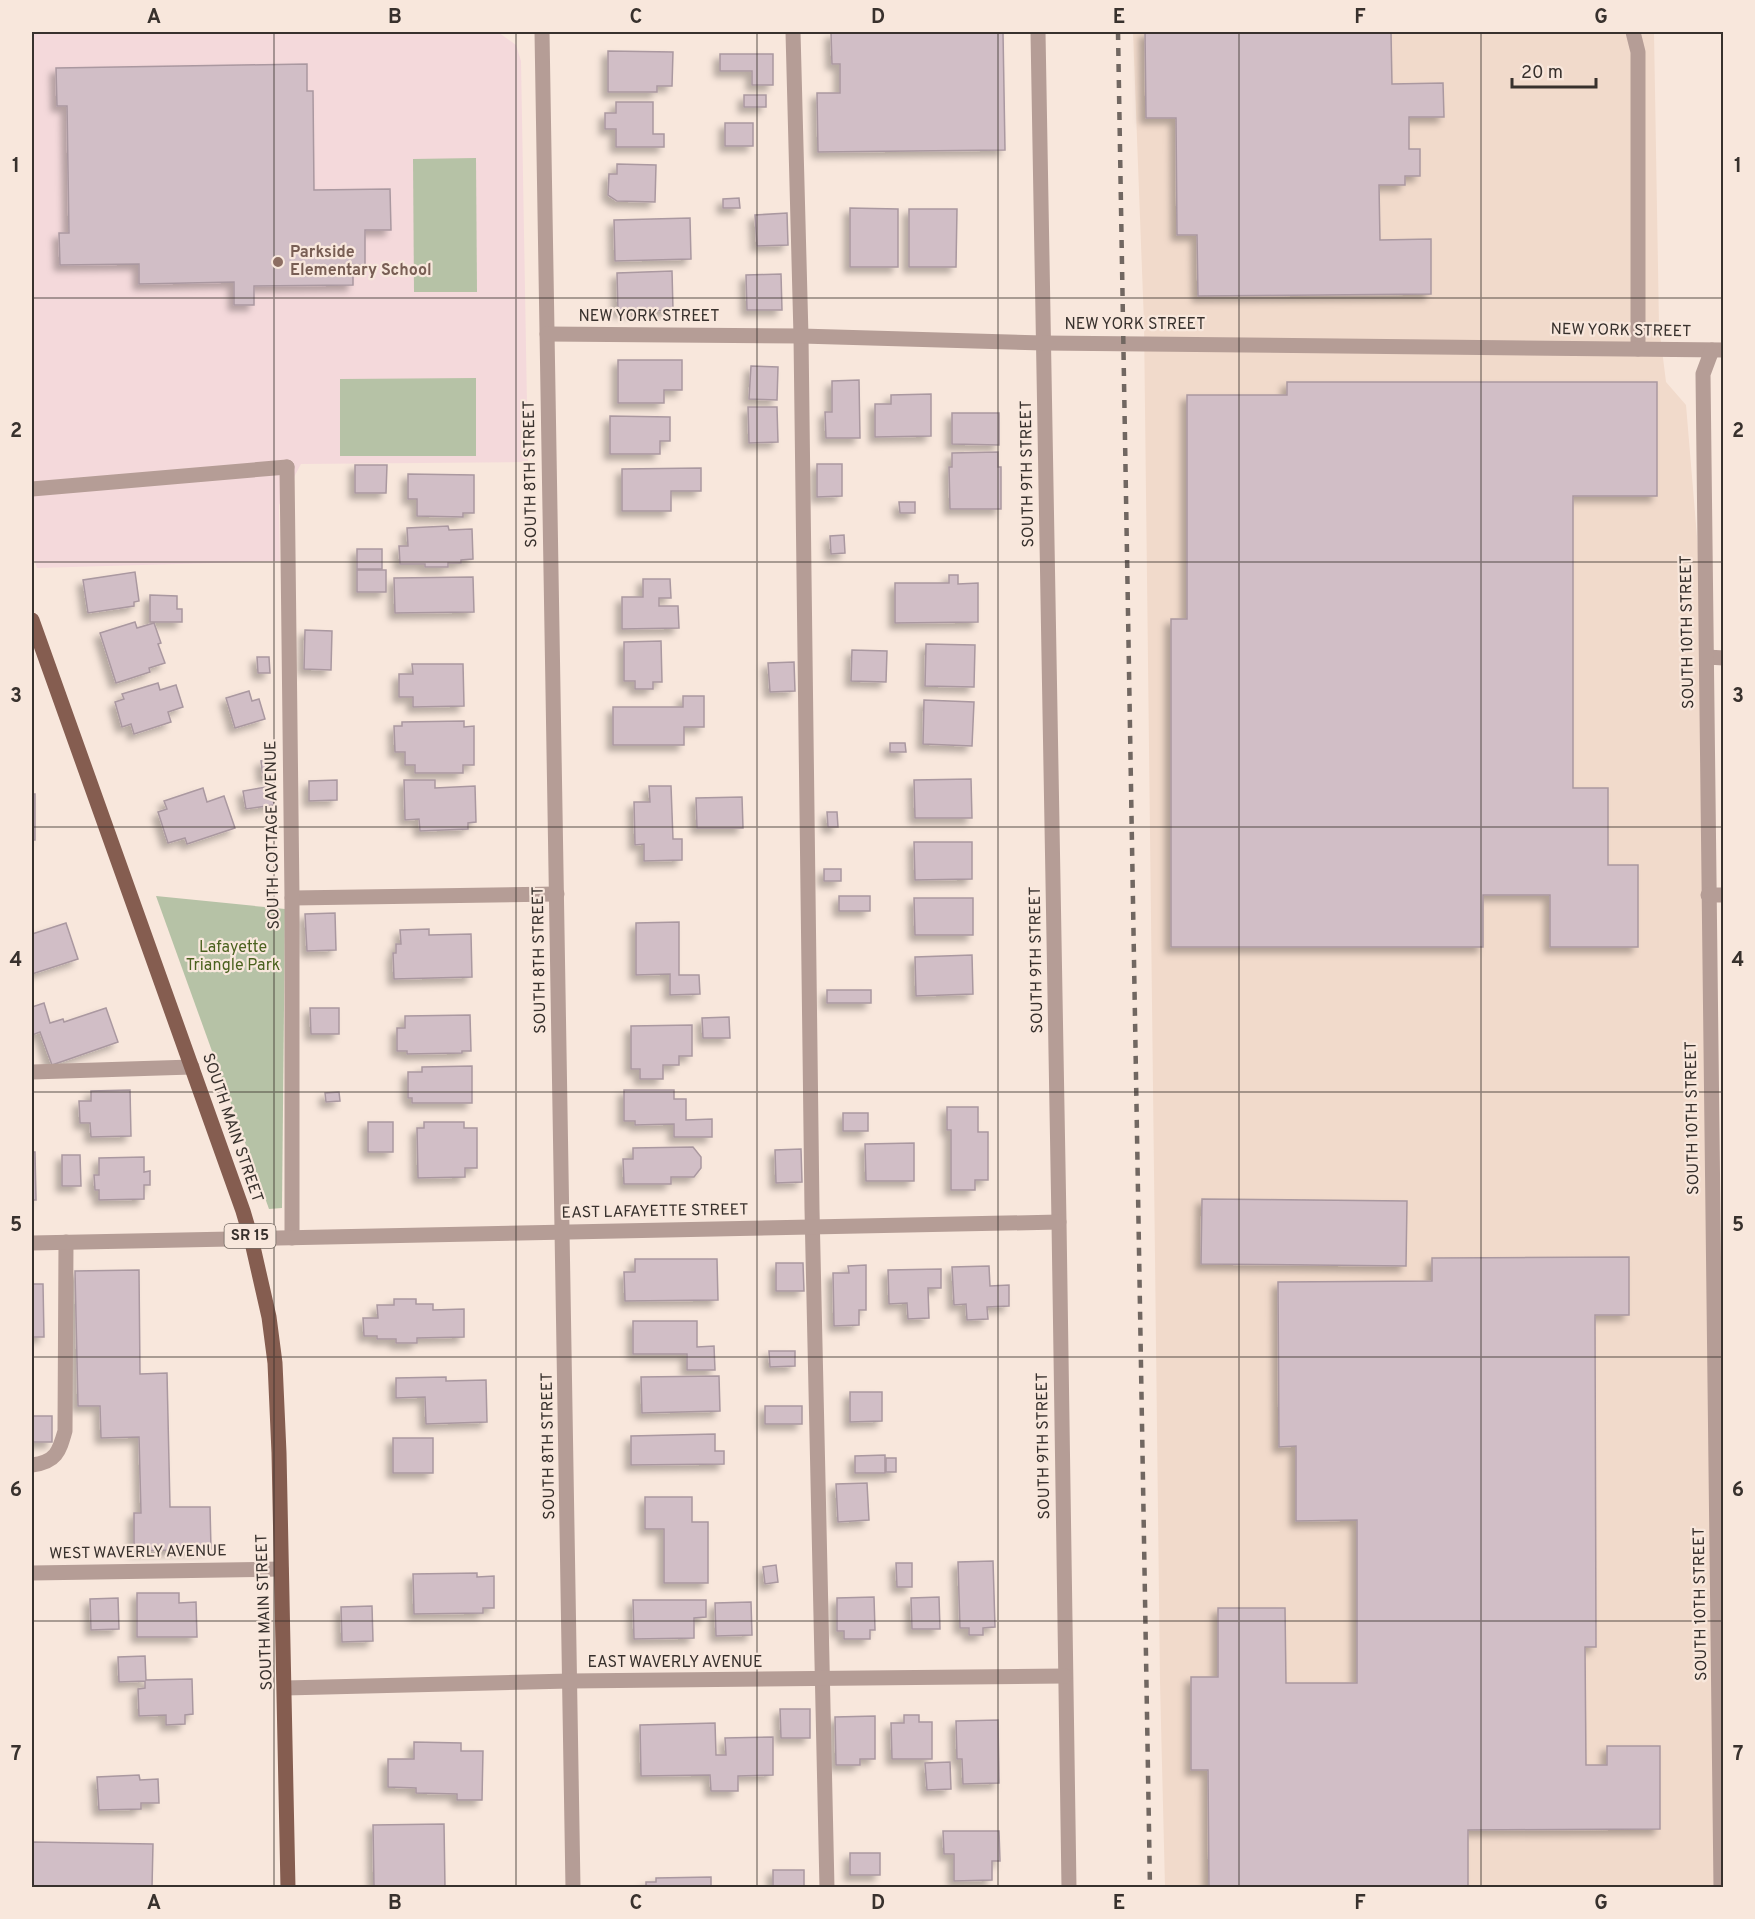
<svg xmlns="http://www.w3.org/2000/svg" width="1755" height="1919" font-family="Overpass,sans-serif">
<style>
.built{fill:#f1dacb}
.education{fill:#f4d9db}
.green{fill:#b6c2a6}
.building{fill:#d1bec6;stroke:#aa98a0;stroke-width:1.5;filter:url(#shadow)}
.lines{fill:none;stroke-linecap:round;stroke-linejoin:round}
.service{stroke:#b59d96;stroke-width:15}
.minor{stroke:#b59d96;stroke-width:15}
.primary{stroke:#855d50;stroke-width:15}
.rail{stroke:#716761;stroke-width:4.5;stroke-dasharray:8 8;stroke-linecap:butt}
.grid{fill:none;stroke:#38312d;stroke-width:1.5;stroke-opacity:0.55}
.education-dot{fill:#8d6e63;stroke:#f8e7dc;stroke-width:2}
.labels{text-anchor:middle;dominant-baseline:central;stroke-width:4.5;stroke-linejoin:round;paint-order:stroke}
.shield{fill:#f8e7dc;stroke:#726862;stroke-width:1.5}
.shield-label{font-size:15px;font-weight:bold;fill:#38312d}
.education-label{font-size:16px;font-weight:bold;fill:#785e54;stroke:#f8e7dc;text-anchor:start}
.street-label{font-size:16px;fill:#38312d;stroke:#f8e7dc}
.park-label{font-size:16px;fill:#4a611e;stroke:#f8e7dc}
.neatline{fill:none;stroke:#38312d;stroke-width:2}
.grid-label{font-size:20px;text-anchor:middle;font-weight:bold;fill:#38312d}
</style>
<defs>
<filter id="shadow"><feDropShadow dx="-5.5" dy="5.5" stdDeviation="3" flood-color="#0004"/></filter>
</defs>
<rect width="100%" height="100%" fill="#f8e7dc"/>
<polygon class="built" points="1133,32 1654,32 1659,326 1666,382 1686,405 1707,657 1721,1887 1165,1887 1160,1682 1144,323"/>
<polygon class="education" points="134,32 498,32 516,45 521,61 528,462 301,464 279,505 280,561 37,568 32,553 32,33"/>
<g class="green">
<polygon points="476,158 477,292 414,292 413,159"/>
<polygon points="476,378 476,456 340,456 340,379"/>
<polygon points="156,896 285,909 282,1208 269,1209"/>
</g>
<g class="building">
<polygon points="1003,32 1005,150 818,152 817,93 840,93 840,64 832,64 831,33"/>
<polygon points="1145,32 1391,32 1392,84 1443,83 1444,117 1409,117 1409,149 1420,149 1420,176 1405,176 1405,185 1379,185 1380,240 1431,239 1431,294 1198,296 1197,235 1177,235 1176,118 1146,118"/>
<polygon points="608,51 673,52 672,86 657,86 657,92 608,92"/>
<polygon points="720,54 773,54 773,85 752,85 752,71 720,71"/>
<polygon points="307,64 307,91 313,91 314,190 390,189 391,230 365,230 365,265 353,265 353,285 254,286 254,305 234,305 234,282 139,284 139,264 60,265 59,233 69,233 67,106 57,106 56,68"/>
<rect x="744" y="95" width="22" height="12"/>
<polygon points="616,102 653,102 653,134 664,134 664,147 616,147 616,129 605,129 605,113 616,113"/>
<rect x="725" y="123" width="28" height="23"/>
<polygon points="617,164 656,165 655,202 617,201 608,195 609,174 617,174"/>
<polygon points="739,198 740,208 723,208 723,199"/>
<polygon points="850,208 898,209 898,267 850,267"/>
<polygon points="909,209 957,209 956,267 909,267"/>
<polygon points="787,213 788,245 757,246 755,215"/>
<polygon points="690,218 691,259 615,261 614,220"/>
<polygon points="672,271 673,310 618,312 617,273"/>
<polygon points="781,274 782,310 747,310 746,275"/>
<polygon points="618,360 682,360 682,390 664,390 664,403 618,403"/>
<polygon points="751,366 778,367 777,400 749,399"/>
<polygon points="859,380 860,438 826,438 825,412 832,412 832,381"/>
<polygon points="1287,382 1657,382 1657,496 1573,496 1573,788 1608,788 1608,865 1638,865 1638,947 1550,947 1550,895 1483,895 1483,947 1171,947 1171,619 1187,619 1187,395 1287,395"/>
<polygon points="931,394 931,436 875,437 875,404 891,404 891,395"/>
<polygon points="748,407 777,407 778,442 749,443"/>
<polygon points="952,413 999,413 999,445 952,444"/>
<polygon points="610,416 670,417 670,441 660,441 660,454 610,454"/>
<polygon points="998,452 998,467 1001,467 1001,509 950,509 949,467 952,467 952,453"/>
<polygon points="817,464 842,464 842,496 817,497"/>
<polygon points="355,465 387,465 386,493 355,493"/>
<polygon points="701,468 701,491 671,491 671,511 622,511 622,469"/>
<polygon points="408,474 474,475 474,513 463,513 463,517 417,516 417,499 408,499"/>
<polygon points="899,502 915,502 915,513 900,513"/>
<polygon points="448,526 449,530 472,529 473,559 461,560 461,563 448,563 448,567 425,567 425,564 400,564 399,546 408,546 407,528"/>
<polygon points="844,535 845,553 831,554 830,536"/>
<rect x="357" y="549" width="25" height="20"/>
<rect x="357" y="570" width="29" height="22"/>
<polygon points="135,572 139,601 134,602 134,606 88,613 83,580"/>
<polygon points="949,575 958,575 958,584 978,583 978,622 895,623 895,583 949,583"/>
<polygon points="473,577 474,612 395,613 394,578"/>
<polygon points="643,579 670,579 671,598 659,598 659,606 678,606 679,628 622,629 622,597 643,597"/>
<polygon points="150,595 177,596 177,609 182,609 182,622 150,622"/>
<polygon points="135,622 137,628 154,623 161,643 158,644 165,663 149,668 150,672 116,683 100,633"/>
<polygon points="305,630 332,631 331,670 304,669"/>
<polygon points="661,641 662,682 653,682 653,689 635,689 635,681 624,681 624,642"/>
<polygon points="926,644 975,645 974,687 925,686"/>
<polygon points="852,650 887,651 886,682 851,681"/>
<polygon points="257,657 269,657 270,673 258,673"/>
<polygon points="794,662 795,691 770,692 768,663"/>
<polygon points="412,664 463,664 464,706 413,707 413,697 399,697 399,674 413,674"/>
<polygon points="158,683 160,690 176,685 183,707 168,712 171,722 134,734 131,724 122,727 115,702 124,699 122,694"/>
<polygon points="249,691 252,701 259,699 265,719 235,728 226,698"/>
<polygon points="683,696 704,696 704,727 684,727 684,745 613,745 613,707 683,707"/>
<polygon points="924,700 974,702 972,746 923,744"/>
<polygon points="464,721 464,727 474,726 474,765 463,765 463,773 415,773 415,765 405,765 405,752 395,752 394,726 402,726 402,722"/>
<polygon points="890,743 905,743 906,752 890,752"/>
<polygon points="274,759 276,776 263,778 261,761"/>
<polygon points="971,779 972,818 915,818 914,780"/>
<polygon points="337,780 337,800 309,801 309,781"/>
<polygon points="404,780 435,780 435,788 475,786 476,822 468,823 468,829 420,831 419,819 405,820"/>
<polygon points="271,786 274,805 246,809 243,791"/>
<polygon points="649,786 671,786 673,839 682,839 682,860 644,861 644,844 635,845 634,802 650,802"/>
<polygon points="203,788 207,802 224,796 235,828 187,844 185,838 168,843 158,812 167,809 164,801"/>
<rect x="32" y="794" width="3" height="46"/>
<polygon points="742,797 743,828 697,828 696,798"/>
<polygon points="827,812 837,812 838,827 828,827"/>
<polygon points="914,842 972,842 972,879 915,880"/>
<rect x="824" y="869" width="17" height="12"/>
<rect x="839" y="896" width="31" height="15"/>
<polygon points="914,898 973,898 973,935 915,935"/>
<polygon points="335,913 336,950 307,951 305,914"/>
<polygon points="679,922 679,975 699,975 700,994 670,995 670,974 636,975 636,923"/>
<polygon points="66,923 78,959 32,974 32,934"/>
<polygon points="429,929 429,935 471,934 472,977 394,979 393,953 396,953 396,944 401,944 400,930"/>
<polygon points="972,955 973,994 916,996 915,957"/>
<rect x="827" y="990" width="44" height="13"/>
<polygon points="44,1003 50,1023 63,1019 64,1022 106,1008 118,1042 52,1065 40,1032 32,1035 32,1007"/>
<polygon points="310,1008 339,1008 339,1034 311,1034"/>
<polygon points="470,1015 471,1051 462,1051 462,1053 407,1054 407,1051 397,1051 397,1028 405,1028 405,1016"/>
<polygon points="729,1017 730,1038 703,1038 702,1018"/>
<polygon points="692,1025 692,1056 679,1056 679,1065 663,1065 663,1079 640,1079 640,1069 631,1069 631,1026"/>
<polygon points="472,1066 472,1103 412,1103 412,1098 408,1098 408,1072 422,1072 422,1067"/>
<polygon points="130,1090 131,1136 91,1137 90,1123 80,1123 79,1101 91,1101 91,1091"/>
<polygon points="624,1090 674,1090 674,1099 686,1099 686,1120 712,1119 712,1137 674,1137 674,1124 635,1125 635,1121 624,1121"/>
<polygon points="339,1092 340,1101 326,1102 325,1093"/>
<polygon points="947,1107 978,1107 978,1132 988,1132 988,1180 975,1180 975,1190 951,1190 951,1130 947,1130"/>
<rect x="843" y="1113" width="25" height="18"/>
<rect x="368" y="1122" width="25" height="30"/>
<polygon points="424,1122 464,1122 464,1128 477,1128 477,1168 465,1168 465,1177 418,1178 417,1128 424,1128"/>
<polygon points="914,1143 914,1181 866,1181 865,1144"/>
<polygon points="693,1147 701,1157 701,1168 694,1177 671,1177 671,1184 624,1184 623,1159 633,1159 633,1148"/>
<polygon points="801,1149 802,1182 776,1183 775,1150"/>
<polygon points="32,1152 35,1152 36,1200 32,1200"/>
<polygon points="62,1155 80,1155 81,1186 62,1186"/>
<polygon points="144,1157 144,1172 150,1171 150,1185 144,1185 144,1199 99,1200 99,1190 95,1190 94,1175 99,1175 99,1158"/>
<polygon points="1202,1199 1407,1201 1406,1266 1201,1264"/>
<polygon points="1629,1257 1629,1315 1595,1315 1596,1647 1585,1647 1586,1765 1607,1765 1607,1746 1660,1746 1660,1829 1468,1830 1468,1888 1209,1888 1208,1770 1191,1770 1191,1677 1218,1677 1218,1608 1285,1608 1286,1683 1357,1683 1357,1520 1296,1521 1296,1446 1279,1447 1278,1282 1432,1281 1432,1258"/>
<polygon points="635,1259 717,1259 718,1300 625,1301 624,1272 635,1272"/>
<polygon points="776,1263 803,1263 804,1291 776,1291"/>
<polygon points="866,1265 866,1310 859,1310 859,1325 834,1326 833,1273 849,1273 848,1266"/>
<polygon points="989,1266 990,1286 1009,1285 1009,1306 987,1307 988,1319 967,1320 966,1304 954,1305 952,1267"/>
<polygon points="941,1269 941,1288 928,1288 929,1318 908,1319 907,1303 889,1304 888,1270"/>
<polygon points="139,1270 140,1374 167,1373 170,1507 210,1507 211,1549 134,1551 134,1513 141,1513 139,1437 101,1438 100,1406 78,1406 75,1271"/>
<polygon points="32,1284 43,1284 44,1337 32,1337"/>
<polygon points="394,1299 416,1299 416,1304 433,1304 433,1310 464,1309 464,1337 417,1338 417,1343 396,1343 396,1339 377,1339 377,1336 364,1336 363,1318 378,1318 377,1305 394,1305"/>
<polygon points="633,1321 697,1321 697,1347 714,1346 715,1370 687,1370 687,1354 633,1354"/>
<polygon points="769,1351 795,1351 795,1366 770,1367"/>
<polygon points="719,1376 720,1411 642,1413 641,1377"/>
<polygon points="446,1377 446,1381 486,1380 487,1422 426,1424 425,1397 396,1398 396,1378"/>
<polygon points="850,1392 882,1392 882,1421 850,1422"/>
<rect x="765" y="1406" width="37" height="18"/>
<rect x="32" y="1416" width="20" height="26"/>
<polygon points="715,1434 715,1451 724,1451 724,1464 631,1465 631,1436"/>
<rect x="393" y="1438" width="40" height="35"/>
<polygon points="885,1455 885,1473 855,1473 855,1456"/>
<rect x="886" y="1458" width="10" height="14"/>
<polygon points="867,1483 869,1520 838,1522 836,1484"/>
<polygon points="645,1497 692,1497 692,1522 708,1522 708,1583 664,1583 664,1529 645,1529"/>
<polygon points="993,1561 995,1627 983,1628 983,1635 969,1635 969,1628 960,1628 958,1562"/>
<polygon points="896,1563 912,1563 912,1587 897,1587"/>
<polygon points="776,1565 778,1582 765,1584 763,1567"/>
<polygon points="477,1573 477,1577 494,1576 494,1608 483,1608 483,1613 414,1614 413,1574"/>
<polygon points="137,1593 179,1593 179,1603 196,1602 197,1637 137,1637"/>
<polygon points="874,1597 875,1630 870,1630 870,1639 844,1639 844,1631 837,1631 837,1598"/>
<polygon points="939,1597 940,1629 912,1629 911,1598"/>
<polygon points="118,1598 119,1629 91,1630 90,1599"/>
<polygon points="633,1600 706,1600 706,1617 694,1618 694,1638 634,1639"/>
<polygon points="751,1602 752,1635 716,1636 715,1603"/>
<polygon points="372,1606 373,1641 342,1642 341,1607"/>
<polygon points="145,1656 146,1680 192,1679 193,1714 185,1715 185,1724 166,1725 166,1715 139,1716 138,1689 145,1688 145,1681 119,1682 118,1657"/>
<polygon points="780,1709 810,1709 810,1738 781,1738"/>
<polygon points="904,1715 919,1715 919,1722 932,1722 932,1759 892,1759 891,1723 904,1723"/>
<polygon points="875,1716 875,1759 860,1759 860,1765 836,1765 835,1717"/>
<polygon points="998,1720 999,1783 963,1784 962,1759 957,1759 956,1721"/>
<polygon points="715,1723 716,1755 726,1755 725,1738 773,1737 773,1775 738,1776 738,1791 711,1791 710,1775 641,1776 640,1725"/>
<polygon points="414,1742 461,1743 461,1751 483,1751 482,1800 457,1800 457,1794 416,1793 416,1788 388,1787 388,1759 414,1759"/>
<polygon points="950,1762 951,1789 927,1790 925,1763"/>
<polygon points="139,1775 140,1780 158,1779 159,1803 141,1803 141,1809 99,1810 97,1777"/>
<polygon points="444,1824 445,1888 374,1888 373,1825"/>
<polygon points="943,1831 999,1831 1000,1861 992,1861 992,1880 954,1881 954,1854 944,1854"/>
<polygon points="32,1842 153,1844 152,1888 32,1888"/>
<rect x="850" y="1853" width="30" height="22"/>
<rect x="773" y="1870" width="31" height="18"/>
<polygon points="711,1877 711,1888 646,1888 646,1882 656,1882 656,1878"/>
</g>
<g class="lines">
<g class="service">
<polyline points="793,32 801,336 812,1209 827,1888"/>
<polyline points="1633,32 1638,52 1638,349"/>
<polyline points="32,489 287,467"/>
<polyline points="1707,657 1724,658"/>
<polyline points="292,898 557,894"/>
<polyline points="32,1072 192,1067"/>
<path d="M 32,1465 C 56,1462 59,1452 65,1431 L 66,1242"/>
</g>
<g class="minor">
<polyline points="542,32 573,1888"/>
<polyline points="1038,32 1059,1222 1069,1888"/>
<polyline points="547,334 801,336 1043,343 1724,350"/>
<polyline points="1712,350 1703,374 1721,1888"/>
<polyline points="287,467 292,898 292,1238"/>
<polyline points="1708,895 1724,895"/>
<polyline points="32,1243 1059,1222"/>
<polyline points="32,1573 281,1569"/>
<polyline points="285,1688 570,1681 1065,1676"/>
</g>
<polyline class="primary" points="32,620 243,1211 251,1238 269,1317 275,1363 279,1453 288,1888"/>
<polyline class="rail" points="1118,32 1150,1888"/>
</g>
<path class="grid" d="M 274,32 L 274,1888M 516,32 L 516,1888M 757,32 L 757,1888M 998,32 L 998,1888M 1239,32 L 1239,1888M 1481,32 L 1481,1888M 32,298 L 1724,298M 32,562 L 1724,562M 32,827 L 1724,827M 32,1092 L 1724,1092M 32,1357 L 1724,1357M 32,1621 L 1724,1621"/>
<circle class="education-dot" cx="278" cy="262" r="6"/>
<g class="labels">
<rect class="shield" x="224.5" y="1224" width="51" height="24" rx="4.5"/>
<g class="shield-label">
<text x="250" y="1236">SR 15</text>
</g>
<g class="education-label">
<text x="290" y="253">Parkside<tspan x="290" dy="18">Elementary School</tspan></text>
</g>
<g class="street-label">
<text x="649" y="317">NEW YORK STREET</text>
<text x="1135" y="325">NEW YORK STREET</text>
<text transform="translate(1621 331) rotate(1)">NEW YORK STREET</text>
<text transform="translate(531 474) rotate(-91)">SOUTH 8TH STREET</text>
<text transform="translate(1028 474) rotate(-91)">SOUTH 9TH STREET</text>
<text transform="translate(1688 632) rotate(-91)">SOUTH 10TH STREET</text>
<text transform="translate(273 835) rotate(-91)">SOUTH COTTAGE AVENUE</text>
<text transform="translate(540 960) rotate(-91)">SOUTH 8TH STREET</text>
<text transform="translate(1037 960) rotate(-91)">SOUTH 9TH STREET</text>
<text transform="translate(1693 1118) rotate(-91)">SOUTH 10TH STREET</text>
<text transform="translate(232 1128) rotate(71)">SOUTH MAIN STREET</text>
<text transform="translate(655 1212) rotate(-1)">EAST LAFAYETTE STREET</text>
<text transform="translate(549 1446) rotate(-91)">SOUTH 8TH STREET</text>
<text transform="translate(1044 1446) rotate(-91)">SOUTH 9TH STREET</text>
<text transform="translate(138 1553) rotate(-1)">WEST WAVERLY AVENUE</text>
<text transform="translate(1701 1604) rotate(-91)">SOUTH 10TH STREET</text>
<text transform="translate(265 1612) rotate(-92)">SOUTH MAIN STREET</text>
<text x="675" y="1663">EAST WAVERLY AVENUE</text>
</g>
<g class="park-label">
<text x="233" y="948">Lafayette<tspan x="233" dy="18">Triangle Park</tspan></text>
</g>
</g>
<rect width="1755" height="1919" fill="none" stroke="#f8e7dc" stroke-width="66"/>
<path d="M1512 78v9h84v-9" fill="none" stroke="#38312d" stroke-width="3"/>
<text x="1521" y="78" font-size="18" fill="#38312d" stroke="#f8e7dc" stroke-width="4.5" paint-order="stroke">20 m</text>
<rect x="33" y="33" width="1689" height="1853" class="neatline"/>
<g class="grid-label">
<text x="154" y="23">A</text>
<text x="395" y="23">B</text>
<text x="636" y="23">C</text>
<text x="878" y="23">D</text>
<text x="1119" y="23">E</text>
<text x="1360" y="23">F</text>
<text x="1601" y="23">G</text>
<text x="16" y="172">1</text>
<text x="1738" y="172">1</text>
<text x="16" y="437">2</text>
<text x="1738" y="437">2</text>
<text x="16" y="702">3</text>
<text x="1738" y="702">3</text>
<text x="16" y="966">4</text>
<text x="1738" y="966">4</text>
<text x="16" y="1231">5</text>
<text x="1738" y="1231">5</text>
<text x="16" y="1496">6</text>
<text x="1738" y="1496">6</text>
<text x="16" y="1760">7</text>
<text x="1738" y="1760">7</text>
<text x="154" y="1909">A</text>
<text x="395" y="1909">B</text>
<text x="636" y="1909">C</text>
<text x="878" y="1909">D</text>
<text x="1119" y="1909">E</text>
<text x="1360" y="1909">F</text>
<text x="1601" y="1909">G</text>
</g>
</svg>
